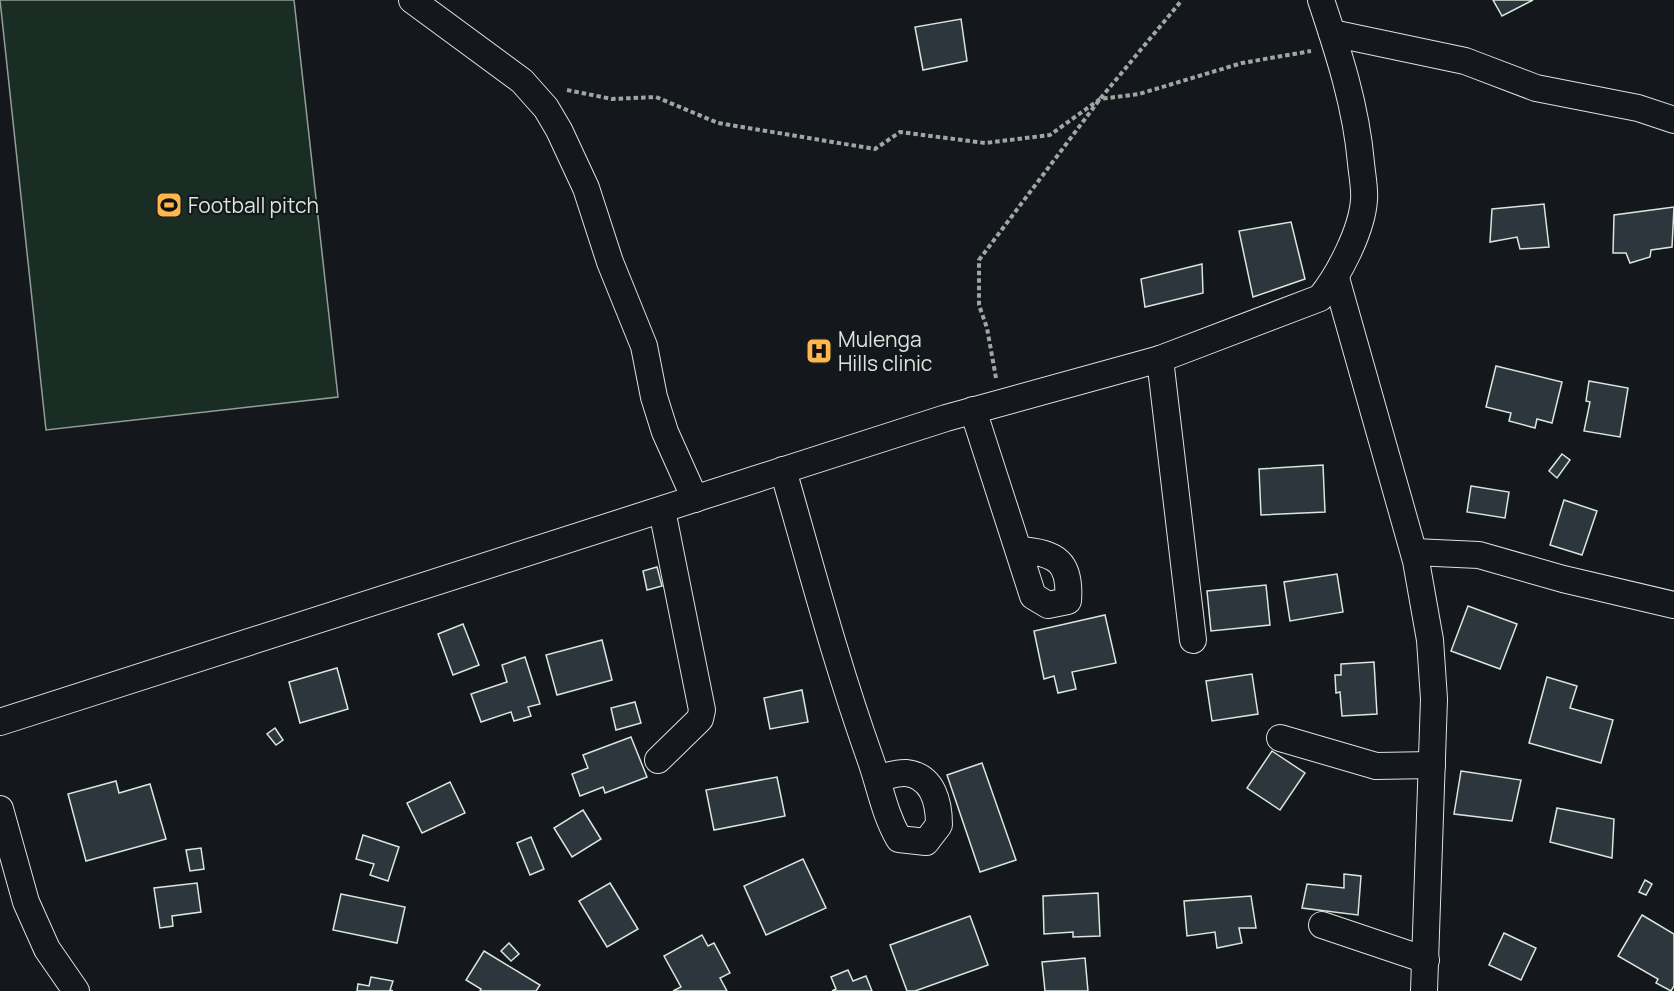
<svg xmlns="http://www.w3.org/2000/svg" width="1674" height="991" font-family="Manrope,sans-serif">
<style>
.pitch{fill:#1a2d24;stroke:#939e99;stroke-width:1.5}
.building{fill:#2c363c;stroke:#d8e6dc;stroke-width:1.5}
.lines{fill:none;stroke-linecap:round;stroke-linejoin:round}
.street-casing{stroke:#d8e6dc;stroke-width:28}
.path{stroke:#9da8a2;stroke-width:4;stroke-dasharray:4.5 3;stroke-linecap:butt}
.street{stroke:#14181c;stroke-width:26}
.labels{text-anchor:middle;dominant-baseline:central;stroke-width:4.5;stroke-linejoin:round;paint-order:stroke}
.poi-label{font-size:21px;fill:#d8e6dc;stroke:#14181c;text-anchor:start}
</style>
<rect width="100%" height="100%" fill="#14181c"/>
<polygon class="pitch" points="0,0 294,0 338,397 46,430"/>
<g class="building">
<polygon points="1493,0 1533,0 1502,16"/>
<polygon points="961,19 967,61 923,70 915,27"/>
<polygon points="1544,204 1549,247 1520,249 1517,237 1490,242 1492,209"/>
<polygon points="1674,207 1672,247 1651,250 1650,257 1630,263 1626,253 1613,253 1614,215"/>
<polygon points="1291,222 1305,279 1253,297 1239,231"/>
<polygon points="1202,264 1203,293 1145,307 1141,279"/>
<polygon points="1496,366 1562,382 1552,423 1537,419 1535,428 1509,421 1511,413 1486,407"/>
<polygon points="1589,381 1628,388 1620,437 1584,431 1590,402 1586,401"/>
<polygon points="1562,454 1570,460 1557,478 1549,471"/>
<polygon points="1323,465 1325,512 1261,515 1259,469"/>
<polygon points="1471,486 1509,492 1505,518 1467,512"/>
<polygon points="1564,500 1597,511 1582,555 1550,545"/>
<polygon points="657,567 662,586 647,590 643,571"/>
<polygon points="1337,574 1343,612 1290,621 1284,582"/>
<polygon points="1266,585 1270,625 1211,631 1207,591"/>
<polygon points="1468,606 1517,624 1500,669 1451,651"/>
<polygon points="1105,615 1116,663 1072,672 1076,689 1058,693 1054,676 1044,679 1034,631"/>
<polygon points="463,624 479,665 453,675 438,634"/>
<polygon points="602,640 612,680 557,695 546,655"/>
<polygon points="525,657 540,704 528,707 531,716 514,721 511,712 481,722 471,694 507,682 502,665"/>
<polygon points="1374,662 1377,714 1342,716 1340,692 1336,693 1335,675 1341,675 1341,664"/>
<polygon points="337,668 348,709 300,723 289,682"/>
<polygon points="1252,674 1258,714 1212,721 1206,681"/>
<polygon points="1547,677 1577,686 1570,708 1613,720 1601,763 1529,743"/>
<polygon points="802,690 808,722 770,729 764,698"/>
<polygon points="635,702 641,723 616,730 611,708"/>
<polygon points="275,728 283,740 276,745 267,734"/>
<polygon points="631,737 647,777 605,793 603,787 580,796 572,774 588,768 583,755"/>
<polygon points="1272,751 1305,773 1280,810 1247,788"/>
<polygon points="982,763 1016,860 980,872 947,775"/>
<polygon points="1461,771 1521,780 1512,821 1454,814"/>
<polygon points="777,777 785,816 714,830 706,790"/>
<polygon points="116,781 119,793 150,784 166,839 86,861 68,794"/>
<polygon points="450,782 465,813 422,833 407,803"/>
<polygon points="1557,808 1614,819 1612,858 1550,842"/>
<polygon points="583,810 601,839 572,857 554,828"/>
<polygon points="363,835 399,847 388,881 370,875 374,864 356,859"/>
<polygon points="531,837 544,869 530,875 517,843"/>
<polygon points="201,848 204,869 190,871 186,850"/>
<polygon points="803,859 826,908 766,935 744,886"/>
<polygon points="1344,874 1361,876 1358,915 1302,908 1307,884 1344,888"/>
<polygon points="1645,880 1652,884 1646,895 1639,892"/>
<polygon points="197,883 201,912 172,916 173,926 160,928 154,888"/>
<polygon points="610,883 638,929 607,947 579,901"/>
<polygon points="1098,893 1100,936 1073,937 1073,932 1044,934 1043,896"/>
<polygon points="341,894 405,907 397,943 333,930"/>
<polygon points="1251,896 1256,928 1239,928 1242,943 1217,948 1215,932 1187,936 1184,901"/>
<polygon points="1642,915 1674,934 1674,986 1671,991 1656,983 1658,979 1618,956"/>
<polygon points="970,916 988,965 915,991 907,991 890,945"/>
<polygon points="1504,933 1536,948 1521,980 1489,965"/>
<polygon points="702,935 708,946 714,943 730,973 720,978 727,991 673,991 681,987 664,956"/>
<polygon points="509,943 519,954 511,961 501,951"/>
<polygon points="484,951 540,985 536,991 480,991 481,989 466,980"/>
<polygon points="1085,958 1088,991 1045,991 1042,962"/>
<polygon points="848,970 853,981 866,976 872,991 832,991 836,989 831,977"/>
<polygon points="371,977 393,981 390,990 393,991 357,991 358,984 369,986"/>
</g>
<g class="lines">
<g class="street-casing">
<g id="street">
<polyline points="412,0 522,81 546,108 559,130 586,188 610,262 644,346 654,397 665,432 695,499"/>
<polyline points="1332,33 1465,61 1536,88 1638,108 1674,120"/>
<polyline points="1336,278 1416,561 1430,640 1434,699 1424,991"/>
<polyline points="1160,359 1193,640"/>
<path d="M 973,410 L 1033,596 L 1048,605 L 1068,601 C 1071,562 1057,553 1020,550"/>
<path d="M 783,470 C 811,567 836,663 870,758 C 880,786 884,813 899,839 L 926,842 L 939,825 C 939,804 934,776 906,773 C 897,772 886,777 877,778"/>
<polyline points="1414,552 1479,555 1563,579 1674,605"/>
<path d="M 0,722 L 946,418 L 1160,359 L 1320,298 C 1339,275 1362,230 1364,200 C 1365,188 1362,175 1361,163 C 1356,106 1339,54 1321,0"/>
<polyline points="1280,738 1376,766 1432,765"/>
<polyline points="658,760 700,719 702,710 662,510"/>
<polyline points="0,809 26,902 47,949 76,991"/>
<polyline points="1322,925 1426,960"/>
</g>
</g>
<g class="path">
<polyline points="567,90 612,99 656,97 718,123 875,149 900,132 985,143 1050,135 1100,99 1139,94 1242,63 1311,51"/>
<polyline points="996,378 987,328 979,305 979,260 1100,99 1182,0"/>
</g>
<use href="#street" class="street"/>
</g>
<defs>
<g id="stadium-square" transform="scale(1.35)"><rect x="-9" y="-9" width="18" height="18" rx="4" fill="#ffb74d" stroke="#14181c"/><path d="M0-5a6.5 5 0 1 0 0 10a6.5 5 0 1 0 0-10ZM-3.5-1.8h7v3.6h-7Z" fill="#111"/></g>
<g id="hospital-square" transform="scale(1.35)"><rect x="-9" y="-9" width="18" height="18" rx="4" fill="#ffb74d" stroke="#14181c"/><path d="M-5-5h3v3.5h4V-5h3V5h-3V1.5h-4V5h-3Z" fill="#111"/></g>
</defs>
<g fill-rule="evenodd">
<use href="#stadium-square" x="169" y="205"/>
<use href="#hospital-square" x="819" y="351"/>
</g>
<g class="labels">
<g class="poi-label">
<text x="188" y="205">Football pitch</text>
<text x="838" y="339">Mulenga<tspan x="838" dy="24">Hills clinic</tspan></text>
</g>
</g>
</svg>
